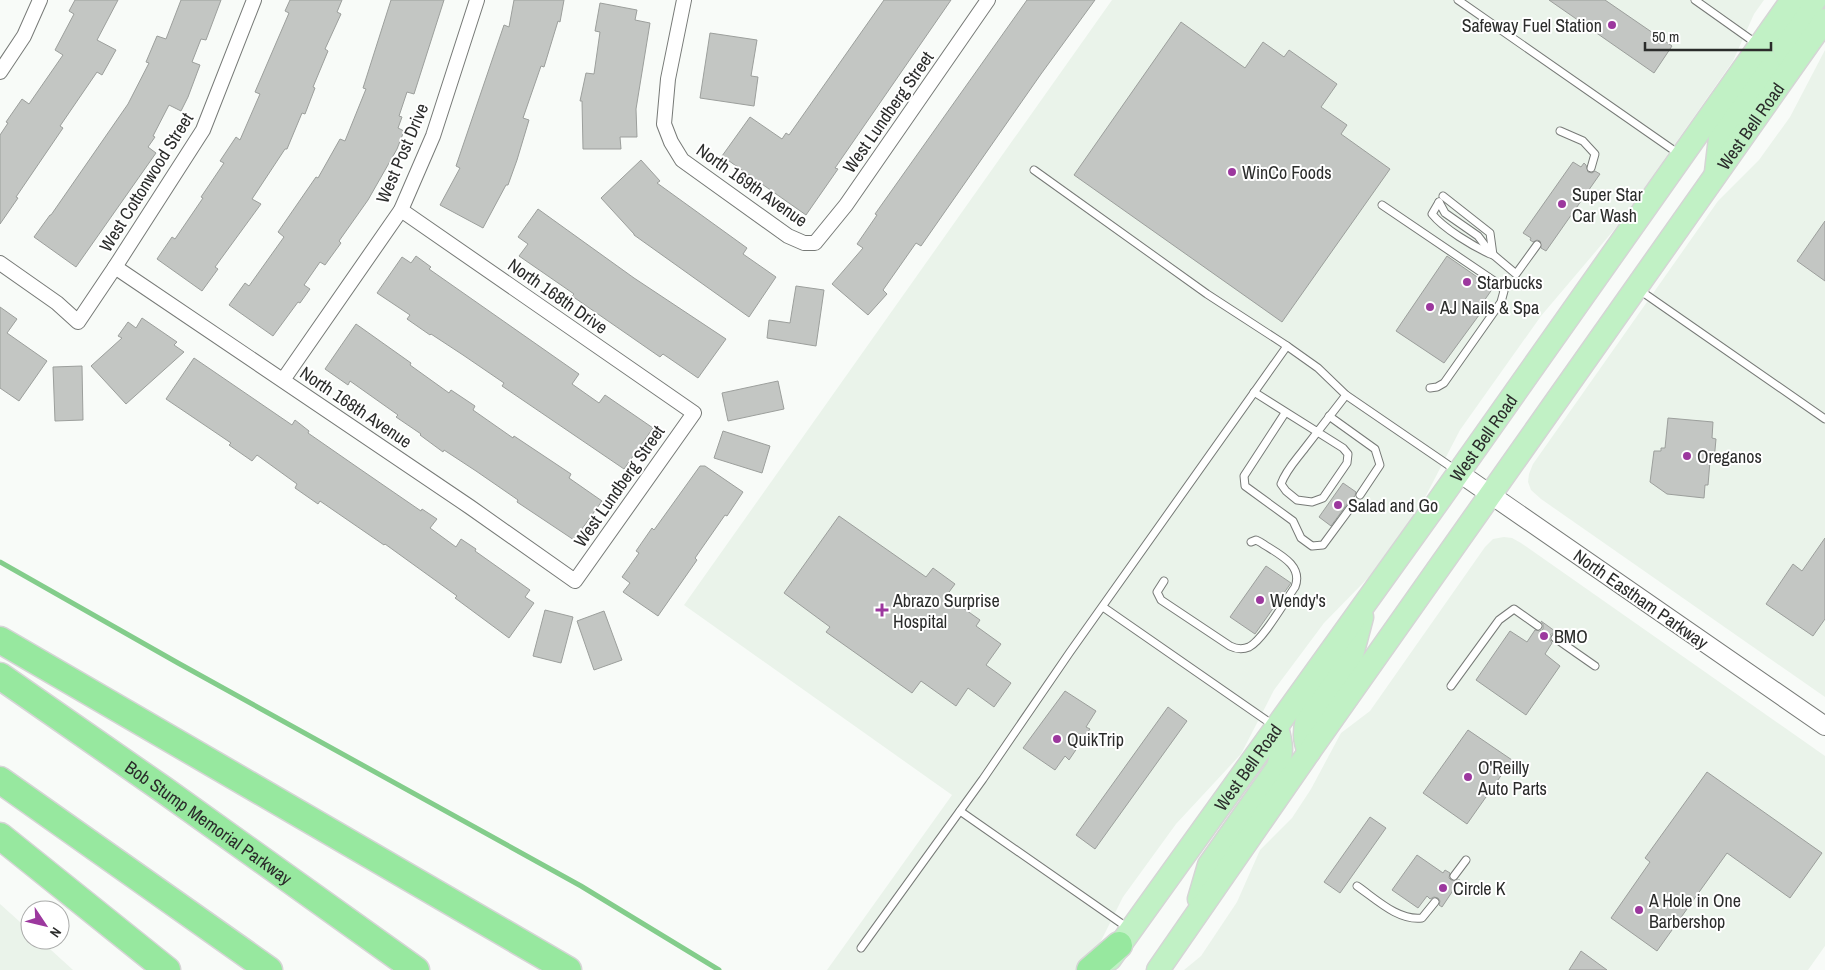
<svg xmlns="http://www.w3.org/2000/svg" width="1825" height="970" font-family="'Archivo Narrow',sans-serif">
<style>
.built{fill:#eaf3ea}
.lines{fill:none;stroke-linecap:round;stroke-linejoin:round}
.stream{stroke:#83cd8b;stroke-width:5}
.building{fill:#c3c6c3;stroke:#9c9f9c}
.service-casing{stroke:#777a77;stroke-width:9}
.minor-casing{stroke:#777a77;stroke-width:16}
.tertiary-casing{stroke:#777a77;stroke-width:20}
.primary-casing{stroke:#d5d5d5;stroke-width:25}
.motorway-casing{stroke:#d5d5d5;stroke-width:29}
.service{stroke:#fff;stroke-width:7}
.minor{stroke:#fff;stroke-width:14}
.tertiary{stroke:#fff;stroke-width:18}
.primary{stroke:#c1f1c5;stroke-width:22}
.motorway{stroke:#97e89f;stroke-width:26}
.poi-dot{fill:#9c389e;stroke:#fff;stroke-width:2}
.labels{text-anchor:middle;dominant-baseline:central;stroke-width:4;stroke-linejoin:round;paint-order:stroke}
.poi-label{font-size:18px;fill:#2b2c2b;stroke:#fff;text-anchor:start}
.street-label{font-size:18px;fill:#2b2c2b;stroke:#fff}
</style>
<rect width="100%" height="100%" fill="#f8fbf8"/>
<g class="built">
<polygon points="1112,0 1764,0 1754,14 1733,61 1619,224 1541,316 1460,430 1420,507 1368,578 1324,623 1274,690 1241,754 1176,824 1123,897 1098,947 1076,970 827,970 952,795 684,605"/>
<polygon points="1825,50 1825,697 1541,499 1531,490 1528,482 1529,474 1533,464 1718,201 1759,160 1790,117"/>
<polygon points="1504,537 1512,538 1521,543 1825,756 1825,946 1808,970 1184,970 1201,956 1237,902 1260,850 1292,818 1311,789 1341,733 1370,711 1485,547 1493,539"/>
<polygon points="0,904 30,931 30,940 40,940 73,970 0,970"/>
</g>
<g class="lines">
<polyline class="stream" points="0,562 178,663 581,886 719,970"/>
</g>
<g class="building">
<polygon points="75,0 118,0 97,40 116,50 102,75 97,72 60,126 63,128 16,197 18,198 0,224 0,135 8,123 6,122 22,99 29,104 63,55 55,50 74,14 69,11"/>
<polygon points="181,0 221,0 206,40 201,39 192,62 200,65 188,97 181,111 169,105 153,136 155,137 148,147 156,153 76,267 34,237 50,215 51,215 128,104 149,63 146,62 157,36 166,39"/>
<polygon points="290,0 342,0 337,12 341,14 325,49 328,51 313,87 315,88 305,114 302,113 287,149 285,149 252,199 261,204 215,267 218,269 202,291 157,259 172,237 175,239 203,198 201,197 224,163 220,161 236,137 240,140 260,94 255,92 289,13 285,11"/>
<polygon points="391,0 444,0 414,94 407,92 399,116 402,117 398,128 404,131 397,149 368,200 339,241 341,243 325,265 320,262 304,285 310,289 300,303 298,302 273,336 229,305 245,283 249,286 284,237 278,232 316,177 318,178 340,139 345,141 366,89 363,88"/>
<polygon points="514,0 564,0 560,22 558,21 544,67 541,66 523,118 529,120 517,160 508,185 506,185 483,228 440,205 460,168 456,166 504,25 509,27"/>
<polygon points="884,0 951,0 835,168 838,169 806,215 722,156 750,117 782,139 786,133 789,135"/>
<polygon points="1027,0 1095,0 1041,74 921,246 916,243 883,290 887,294 868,315 832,284 863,248 857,244 877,215 875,214"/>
<polygon points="1549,0 1605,0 1672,46 1654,73"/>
<polygon points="600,3 637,10 635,20 650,23 636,109 637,137 620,137 621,149 583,149 582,101 580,101 586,73 594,74 600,32 595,31"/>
<polygon points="1181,22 1245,68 1263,42 1284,57 1289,50 1337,84 1321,107 1347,125 1341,134 1390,169 1282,322 1074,175"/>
<polygon points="710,33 757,40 751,76 758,77 754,106 700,98"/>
<polygon points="641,160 660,181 657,183 747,248 743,254 776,277 749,317 634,235 634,234 601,198"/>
<polygon points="1573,162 1581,167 1584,163 1586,165 1588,172 1592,173 1595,171 1600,174 1546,251 1541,248 1540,241 1537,240 1533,242 1530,240 1531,238 1523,233"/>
<polygon points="538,209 634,278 726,339 698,378 663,354 660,357 572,296 574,294 519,256 528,244 518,237"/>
<polygon points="1825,221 1825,281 1797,261"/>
<polygon points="416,256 431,267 429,269 579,374 572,384 599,403 605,395 653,428 624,469 502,386 504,383 463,355 431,334 430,335 407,319 410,315 377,293 402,257 411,263"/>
<polygon points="1447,256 1493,288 1479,308 1482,311 1444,363 1396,331"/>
<polygon points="796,286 824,290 816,346 767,338 769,320 790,323"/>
<polygon points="0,307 17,319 7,333 47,361 19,401 0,388"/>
<polygon points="142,318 177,342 174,345 184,352 126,404 91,366 122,338 118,336 128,322 136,328"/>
<polygon points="356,324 411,363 410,365 449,393 451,390 475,406 473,410 513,438 514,436 571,474 569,478 602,501 574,540 517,502 518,500 476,471 444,450 443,452 420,435 421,434 396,417 398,415 350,381 348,385 325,369"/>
<polygon points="194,358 292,425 295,420 309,431 308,433 357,467 421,511 422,509 437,519 430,528 456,547 461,539 476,549 475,551 530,590 525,597 534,603 509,638 455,598 457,596 385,544 384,545 320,501 318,504 295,488 297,484 257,455 252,461 229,445 231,443 166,399"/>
<polygon points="82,366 83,420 55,421 53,367"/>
<polygon points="778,381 784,409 728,421 722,393"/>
<polygon points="1668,418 1713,422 1712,438 1716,439 1714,461 1710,461 1708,485 1705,485 1704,498 1667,494 1650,482 1654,451 1661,451 1661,448 1665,448"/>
<polygon points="723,431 770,446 762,473 714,458"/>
<polygon points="700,466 705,466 743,492 727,516 725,515 695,558 697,560 658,616 623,592 630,583 622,577 639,553 636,551 652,528 654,530"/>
<polygon points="1343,483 1356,492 1355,496 1350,500 1331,526 1319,517"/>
<polygon points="839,516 926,577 933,568 955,584 946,596 980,620 976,626 1001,644 986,665 1011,683 994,707 968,688 956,706 921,681 912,693 826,632 830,627 784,593"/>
<polygon points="1825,538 1825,619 1813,636 1766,604 1793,564 1802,571"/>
<polygon points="1266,566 1291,583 1255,634 1230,617"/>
<polygon points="545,610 573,617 561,663 533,656"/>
<polygon points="604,611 622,660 594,670 577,621"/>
<polygon points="1541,621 1559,634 1553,633 1550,635 1550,640 1552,643 1545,654 1560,666 1526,715 1476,680 1510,631 1527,642 1535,630 1540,631 1543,629 1543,624"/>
<polygon points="1065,691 1096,711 1086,727 1090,729 1069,760 1065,756 1055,770 1023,748"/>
<polygon points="1168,707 1187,721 1095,849 1076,835"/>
<polygon points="1468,730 1512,760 1467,824 1423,793"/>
<polygon points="1707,772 1822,853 1790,898 1727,853 1657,951 1611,918 1650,862 1645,858"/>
<polygon points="1370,817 1386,828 1340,893 1324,882"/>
<polygon points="1417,855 1443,873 1445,870 1450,873 1449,878 1451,880 1460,880 1442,907 1439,905 1440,901 1438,898 1434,897 1430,899 1427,896 1418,908 1392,890"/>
<polygon points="1581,951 1607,970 1569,970"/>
</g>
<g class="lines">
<g class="service-casing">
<g id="service">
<polyline points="1458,0 1679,154"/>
<polyline points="1695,0 1757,44"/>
<polyline points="1560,131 1583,141 1595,154 1591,168"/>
<polyline points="1034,170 1207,294 1287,346 1318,368 1346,395 1457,471"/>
<polyline points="1443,196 1490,233 1493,255"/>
<polyline points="1439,202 1445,213 1478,236 1490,252 1516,274 1537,245"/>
<path d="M 1439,202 L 1432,214 C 1444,229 1473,246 1490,254"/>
<polyline points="1382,205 1500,285 1504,291 1501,302 1444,383 1437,387 1430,388"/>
<polyline points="1638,289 1825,419"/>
<path d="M 1254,392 L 1343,448 L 1348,454 L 1347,463 L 1323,498 L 1312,502 L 1297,500 L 1286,491 L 1281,484 C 1286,470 1296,460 1305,448 C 1319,430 1332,413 1346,395"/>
<polyline points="1285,413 1244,476 1245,486 1293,521 1301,538 1312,546 1323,545 1354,503"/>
<polyline points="1329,416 1375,449 1380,465 1360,495"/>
<path d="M 1164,581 L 1157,592 L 1161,600 L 1230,646 C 1236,649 1242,650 1249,647 C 1263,640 1285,601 1295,587 C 1304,564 1276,553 1260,542 L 1256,540 L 1251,542"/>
<polyline points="1103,607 1273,725"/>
<polyline points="1555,638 1595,666"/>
<polyline points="1451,686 1499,620 1514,609 1538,626"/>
<polyline points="960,811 1128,928"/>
<polyline points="1454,876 1466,860"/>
<path d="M 1357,886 C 1376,899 1398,921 1422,918 L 1435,902"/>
<polyline points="861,948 983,779 1070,652 1287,346"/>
</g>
</g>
<g class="minor-casing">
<g id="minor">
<polyline points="684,0 668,79 664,124 671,142 682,160 788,236 804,243 815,243 846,205 988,0"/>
<polyline points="0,72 24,36 40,0"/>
<polyline points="0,263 57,303 78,322 115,267 203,130 254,0"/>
<polyline points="115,267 470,507 575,581 694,413 401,210"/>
<polyline points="283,380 401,210 433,136 477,0"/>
</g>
</g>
<g class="tertiary-casing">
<polyline id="tertiary" points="1458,472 1825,726"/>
</g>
<g class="primary-casing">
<g id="primary">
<polyline points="1790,68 1783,45 1815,0"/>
<polyline points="1716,172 1720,138 1768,68 1759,46"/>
<path d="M 1309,752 C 1304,740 1304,732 1307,719 L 1352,655 L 1362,617"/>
<path d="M 1199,899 L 1209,865 L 1278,767 C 1283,750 1281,743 1277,727"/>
<path id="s1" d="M 1110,959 L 1440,499 L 1792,0"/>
<path id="s2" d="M 1158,970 L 1309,752 L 1825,20"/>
</g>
</g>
<g class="motorway-casing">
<g id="motorway">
<polyline points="0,640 568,970"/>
<path id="s3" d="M 0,676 L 164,790 L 416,970"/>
<polyline points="0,780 269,970"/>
<polyline points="0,836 167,970"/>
<polyline points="1090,970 1119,945"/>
</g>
</g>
<use href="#service" class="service"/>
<use href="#minor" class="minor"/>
<use href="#tertiary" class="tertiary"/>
<use href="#primary" class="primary"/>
<use href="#motorway" class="motorway"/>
</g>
<g class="poi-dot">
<circle cx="1612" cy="25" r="5"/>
<circle cx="1232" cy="172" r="5"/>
<circle cx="1562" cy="204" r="5"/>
<circle cx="1467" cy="282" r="5"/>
<circle cx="1430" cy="307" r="5"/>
<circle cx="1687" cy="456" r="5"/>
<circle cx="1338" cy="505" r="5"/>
<circle cx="1260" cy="600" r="5"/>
<path d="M879.5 602.5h5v5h5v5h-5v5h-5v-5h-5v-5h5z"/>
<circle cx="1544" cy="636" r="5"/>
<circle cx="1057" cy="739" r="5"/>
<circle cx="1468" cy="777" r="5"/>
<circle cx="1443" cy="888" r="5"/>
<circle cx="1639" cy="910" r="5"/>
</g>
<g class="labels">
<g class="poi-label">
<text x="1602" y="25" text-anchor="end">Safeway Fuel Station</text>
<text x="1242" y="172">WinCo Foods</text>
<text x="1572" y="194">Super Star<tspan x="1572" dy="21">Car Wash</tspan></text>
<text x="1477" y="282">Starbucks</text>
<text x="1440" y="307">AJ Nails &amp; Spa</text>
<text x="1697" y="456">Oreganos</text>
<text x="1348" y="505">Salad and Go</text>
<text x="893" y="600">Abrazo Surprise<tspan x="893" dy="21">Hospital</tspan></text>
<text x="1270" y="600">Wendy's</text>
<text x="1554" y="636">BMO</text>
<text x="1067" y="739">QuikTrip</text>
<text x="1478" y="767">O'Reilly<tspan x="1478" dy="21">Auto Parts</tspan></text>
<text x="1453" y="888">Circle K</text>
<text x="1649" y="900">A Hole in One<tspan x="1649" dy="21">Barbershop</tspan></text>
</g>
<g class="street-label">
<text transform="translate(888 112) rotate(-55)">West Lundberg Street</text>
<text stroke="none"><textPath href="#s2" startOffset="1031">West Bell Road</textPath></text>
<text transform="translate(402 153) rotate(-67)">West Post Drive</text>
<text transform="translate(146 182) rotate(-58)">West Cottonwood Street</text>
<text transform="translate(752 185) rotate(35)">North 169th Avenue</text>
<text transform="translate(558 296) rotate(35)">North 168th Drive</text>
<text transform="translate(356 407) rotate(34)">North 168th Avenue</text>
<text stroke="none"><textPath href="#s1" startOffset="641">West Bell Road</textPath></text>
<text transform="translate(619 486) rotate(-55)">West Lundberg Street</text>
<text transform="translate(1641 599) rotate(35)">North Eastham Parkway</text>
<text stroke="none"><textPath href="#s1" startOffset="236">West Bell Road</textPath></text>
<text stroke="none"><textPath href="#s3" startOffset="255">Bob Stump Memorial Parkway</textPath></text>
</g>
</g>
<g transform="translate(45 925) rotate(125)"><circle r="24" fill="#ffffff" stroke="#aaabaa"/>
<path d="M0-4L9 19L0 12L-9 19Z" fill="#9c389e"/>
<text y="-8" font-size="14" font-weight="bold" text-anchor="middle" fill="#2b2c2b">N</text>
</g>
<path d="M1645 42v8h126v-8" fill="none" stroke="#2b2c2b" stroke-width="2.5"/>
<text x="1652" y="42" font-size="15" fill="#2b2c2b" stroke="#ffffff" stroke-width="4" paint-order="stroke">50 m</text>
</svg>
